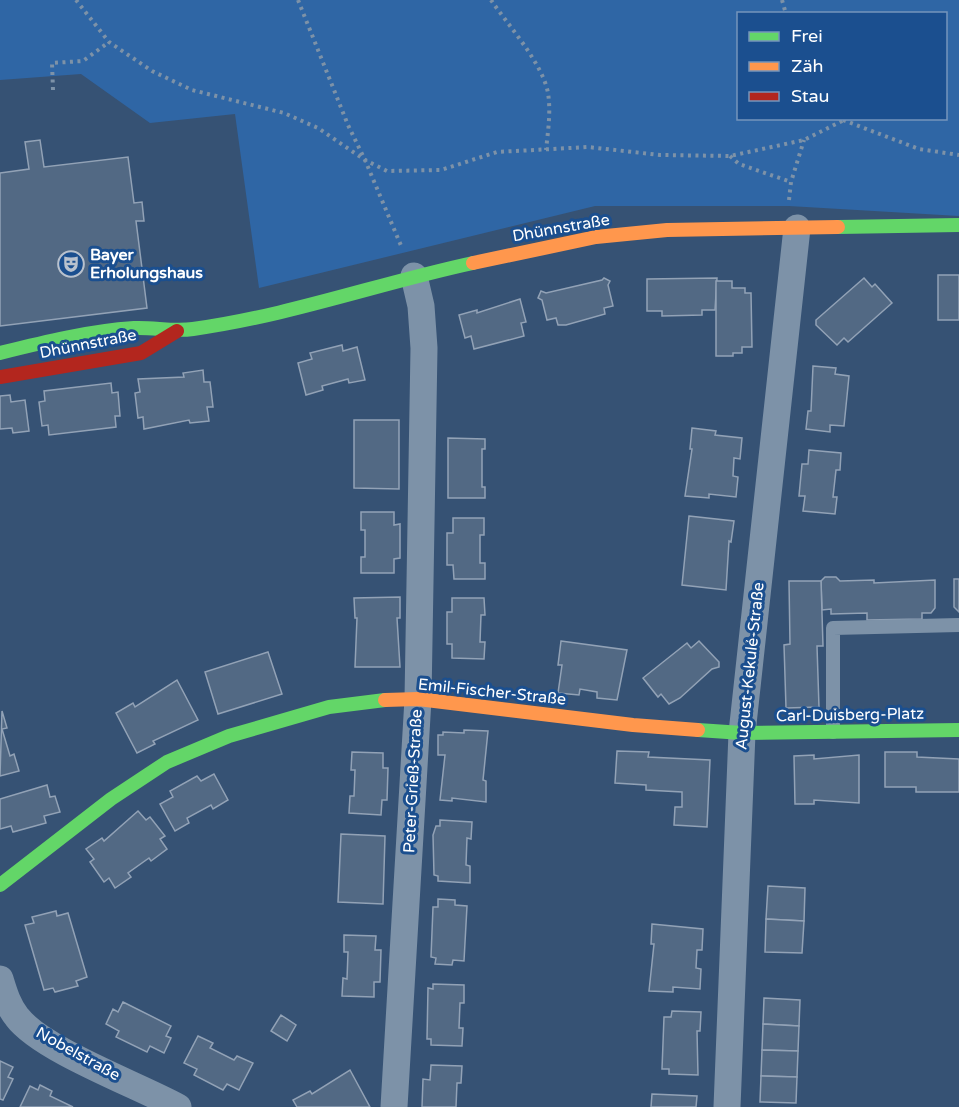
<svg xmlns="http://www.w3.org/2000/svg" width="959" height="1107" font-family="'Varela Round',sans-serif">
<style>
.green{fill:#2f66a5;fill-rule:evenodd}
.building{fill:#526984;stroke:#92a2b6;stroke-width:1.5}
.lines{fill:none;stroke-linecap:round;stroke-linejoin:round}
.path{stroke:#7d92a8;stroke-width:4;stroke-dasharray:3 4.5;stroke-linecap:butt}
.lane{stroke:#7d92a8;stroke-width:14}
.street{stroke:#7d92a8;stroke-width:27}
.fast{stroke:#63d668;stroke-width:14}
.slow{stroke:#ff974d;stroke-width:14}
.jam{stroke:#b3261e;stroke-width:14}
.labels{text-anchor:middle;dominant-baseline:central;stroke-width:6;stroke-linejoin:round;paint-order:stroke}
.street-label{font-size:16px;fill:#fff;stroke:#1b4f8f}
.poi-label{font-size:16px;font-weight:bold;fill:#fff;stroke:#1b4f8f;text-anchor:start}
</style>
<rect width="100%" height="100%" fill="#365274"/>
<path class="green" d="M 0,0 L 959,0 L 959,216 L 789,206 L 595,206 L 259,288 L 235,114 L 150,123 L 81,74 L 0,80 ZM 738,14 L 946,14 L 946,118 L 738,118 Z"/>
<g class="building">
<polygon points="40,140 44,167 128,157 134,203 142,202 144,221 136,221 147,308 0,326 0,173 29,169 25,142"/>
<rect x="938" y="275" width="21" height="45"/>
<polygon points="604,278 610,281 608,285 613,306 604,308 605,314 566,325 558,325 556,318 547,320 542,300 538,298 541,291 546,293 602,280"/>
<polygon points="717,278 715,310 702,310 702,315 662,316 662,311 647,311 647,279"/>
<polygon points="864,278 872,287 875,284 892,303 848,342 844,338 837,345 816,325 816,320"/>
<polygon points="716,281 732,281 732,288 745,288 745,293 751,293 752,347 742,347 742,353 733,353 733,356 716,356"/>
<polygon points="520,299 526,322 521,323 524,336 474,349 471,336 465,338 459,315 477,310 477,313"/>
<polygon points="342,345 343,351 357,347 365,380 349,383 348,379 322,386 323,390 306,395 298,363 312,359 310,353"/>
<polygon points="813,366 836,368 835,374 849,376 844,426 830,425 830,432 806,429 808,411 811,411"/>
<polygon points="203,370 204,382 210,382 213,407 207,407 209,421 190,423 189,420 144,429 143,417 138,418 135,393 140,392 138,379 184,377 183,373"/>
<polygon points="111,383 112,393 118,392 120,416 115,416 116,427 49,435 48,425 42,426 39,402 45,401 44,391"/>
<polygon points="10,395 11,402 25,400 29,431 13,433 12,428 0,429 0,396"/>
<polygon points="354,420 399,420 399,489 354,488"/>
<polygon points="692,428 716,431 715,435 742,438 740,459 734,458 733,476 738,477 736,497 709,494 709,498 685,496 692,449 690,449"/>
<polygon points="448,438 485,439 485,449 482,449 482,487 485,487 485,498 448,498"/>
<polygon points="809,450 841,453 840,470 836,470 833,497 837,497 835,514 803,511 805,496 799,496 802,464 808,464"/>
<polygon points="361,512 394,512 394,525 400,524 400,558 394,559 394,573 361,573 361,557 365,557 365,530 361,530"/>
<polygon points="689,516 734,521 731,542 729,541 726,590 682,585"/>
<polygon points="453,518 484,518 484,535 480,535 480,563 485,563 485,579 454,579 453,565 447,565 447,533 453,533"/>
<polygon points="825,577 836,577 840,581 874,580 874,583 935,580 935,608 931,613 922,613 922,619 867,620 867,613 831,614 831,609 822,610 821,581"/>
<polygon points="954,579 959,579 959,612 954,607"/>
<polygon points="789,581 821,581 823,646 817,646 819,707 786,708 784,645 790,644"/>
<polygon points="400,597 400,618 397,618 400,667 355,667 357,618 355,618 354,598"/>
<polygon points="452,598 484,598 485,615 481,615 480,642 485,642 484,659 452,658 452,644 447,644 447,612 452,612"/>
<polygon points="561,641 627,650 617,700 597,698 597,692 580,689 579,695 558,693 562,665 558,665"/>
<polygon points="699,641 719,662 719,667 712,669 680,698 669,704 661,694 658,697 643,678 687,643 691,648"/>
<polygon points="268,652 282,694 218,714 205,672"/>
<polygon points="177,680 198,720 153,741 155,744 137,753 116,713 133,703 135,707"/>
<polygon points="2,711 7,728 2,729 10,756 14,754 19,771 0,776"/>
<polygon points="464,730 488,731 483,780 486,781 486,802 452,798 452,801 440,800 445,755 438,755 438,735 443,735 443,732 464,733"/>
<polygon points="617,751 649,752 648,757 710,760 707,827 674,825 675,807 682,807 682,792 646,790 646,785 615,783"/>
<polygon points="352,752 383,753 383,768 388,768 387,800 382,800 381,815 349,813 350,796 354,796 355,770 351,770"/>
<polygon points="885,752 917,752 917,757 959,759 959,792 916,792 916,787 885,787"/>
<polygon points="814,755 814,759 859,755 859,803 814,800 814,804 795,804 794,756"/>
<polygon points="214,774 228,800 213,809 211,805 187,818 189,823 175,831 160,804 173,797 170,791 197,776 201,781"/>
<polygon points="47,785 50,797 55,796 60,812 44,816 46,823 13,832 11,826 0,829 0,799"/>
<polygon points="138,811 146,820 150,817 165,836 160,839 167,849 151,861 149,858 128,873 131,877 115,888 109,878 104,882 90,862 94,859 86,849 102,838 104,841"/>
<polygon points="440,820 472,822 471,839 467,838 466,865 470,866 470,883 438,881 438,876 434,875 433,835 436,826 440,826"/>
<polygon points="341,834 385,836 383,904 338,902"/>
<polygon points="768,886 805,888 804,921 766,919"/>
<polygon points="438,899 455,900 455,905 467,906 464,961 453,960 452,965 435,964 436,958 431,957 433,907 438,907"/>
<polygon points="56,911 57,916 68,913 87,977 76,981 78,986 55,992 53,988 44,990 25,925 34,923 32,917"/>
<polygon points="766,919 804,921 802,953 765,952"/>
<polygon points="652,924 703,929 702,950 697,950 696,968 701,969 700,989 673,987 673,992 649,991 654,944 651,944"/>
<polygon points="344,935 376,936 375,950 381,950 380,982 374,982 374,997 342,996 343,978 347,979 348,952 344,952"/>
<polygon points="433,984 464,985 464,1003 460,1003 459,1028 463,1028 462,1046 431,1045 431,1039 427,1039 428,988 433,989"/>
<polygon points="764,998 800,1000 799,1026 763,1024"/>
<polygon points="123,1002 171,1026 166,1036 171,1038 164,1053 150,1046 147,1052 116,1037 119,1031 106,1024 113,1009 118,1012"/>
<polygon points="672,1011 701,1012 700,1031 697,1031 698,1075 669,1074 669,1069 662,1069 664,1017 671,1017"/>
<polygon points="281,1015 296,1025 287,1041 271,1031"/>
<polygon points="763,1024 799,1026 798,1051 762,1050"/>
<polygon points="198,1036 213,1043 210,1048 234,1060 237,1056 253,1063 239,1090 227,1084 223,1090 194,1075 197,1069 184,1063"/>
<polygon points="762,1050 798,1051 797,1077 761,1076"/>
<polygon points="0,1061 13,1067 8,1077 13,1079 3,1100 0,1099"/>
<polygon points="431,1065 462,1066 461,1083 457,1083 456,1107 422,1107 423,1079 430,1080"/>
<polygon points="350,1070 370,1107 297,1107 293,1100 310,1091 312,1094"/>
<polygon points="761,1076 797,1077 796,1103 760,1102"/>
<polygon points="40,1085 52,1091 50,1096 73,1107 20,1107 30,1086 38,1090"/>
<polygon points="652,1094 697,1096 696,1107 651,1107"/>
</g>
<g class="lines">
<g class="path">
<polyline points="76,0 109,42 152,71 192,90 284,113 318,128 365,160 402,248"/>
<polyline points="298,0 348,125 365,160 387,171 441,170 497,152 588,147 660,155 730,156 804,140 844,120"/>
<path d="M 491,0 C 508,25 543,64 548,93 C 551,112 548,131 546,150"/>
<polyline points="782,0 786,14"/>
<polyline points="53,90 52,63 83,61 109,42"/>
<polyline points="843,120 919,149 959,155"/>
<polyline points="730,156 739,164 791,182"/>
<polyline points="789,200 791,182 804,140"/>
</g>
<polyline class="lane" points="833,732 833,628 959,625"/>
<g class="street">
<path d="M 0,979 C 4,992 8,1006 17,1017 C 42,1050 138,1085 178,1107"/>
<polyline points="394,1107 418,699 424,348 421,306 414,276"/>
<polyline points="727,1107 742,733 797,228"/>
</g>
<g class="fast">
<polyline points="838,227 959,225"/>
<path d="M 0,353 C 44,342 89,331 134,328 C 154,327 173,332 193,329 C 288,316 380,283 473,263"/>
<polyline points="698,730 742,733 959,730"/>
<polyline points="0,885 111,799 167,762 229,736 329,707 385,700"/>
</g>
<g class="slow">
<polyline points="473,263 596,237 667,230 838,227"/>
<polyline points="385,700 418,699 633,725 698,730"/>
</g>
<polyline class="jam" points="0,377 141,353 177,331"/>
</g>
<defs>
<g id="theatre-ring" transform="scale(1.35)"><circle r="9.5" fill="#1b4f8f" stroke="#b9c2ce" stroke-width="1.5"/><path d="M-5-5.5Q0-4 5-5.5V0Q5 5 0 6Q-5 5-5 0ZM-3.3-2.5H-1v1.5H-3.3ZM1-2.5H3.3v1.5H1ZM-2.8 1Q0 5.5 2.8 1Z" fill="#b9c2ce"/></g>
</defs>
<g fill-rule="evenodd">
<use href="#theatre-ring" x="71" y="264"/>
</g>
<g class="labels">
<g class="street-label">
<text transform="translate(561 228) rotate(-10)">Dhünnstraße</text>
<text transform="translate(88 344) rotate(-11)">Dhünnstraße</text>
<text transform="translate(750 666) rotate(-84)">August-Kekulé-Straße</text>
<text transform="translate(492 692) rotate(6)">Emil-Fischer-Straße</text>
<text transform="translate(850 715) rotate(-1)">Carl-Duisberg-Platz</text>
<text transform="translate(413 781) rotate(-87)">Peter-Grieß-Straße</text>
<text transform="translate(78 1054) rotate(29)">Nobelstraße</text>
</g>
<g class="poi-label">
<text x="90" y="255">Bayer<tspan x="90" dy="18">Erholungshaus</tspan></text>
</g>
</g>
<rect x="737" y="12" width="210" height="108" fill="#1b4f8f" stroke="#7695bc" stroke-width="1.5"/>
<rect x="749" y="32" width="30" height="9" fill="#63d668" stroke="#7695bc" stroke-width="1.5"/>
<text x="791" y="42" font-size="18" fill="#ffffff">Frei</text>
<rect x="749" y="62" width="30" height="9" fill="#ff974d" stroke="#7695bc" stroke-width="1.5"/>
<text x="791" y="72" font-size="18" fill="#ffffff">Zäh</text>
<rect x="749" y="92" width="30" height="9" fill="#b3261e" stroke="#7695bc" stroke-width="1.5"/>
<text x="791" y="102" font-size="18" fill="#ffffff">Stau</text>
</svg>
